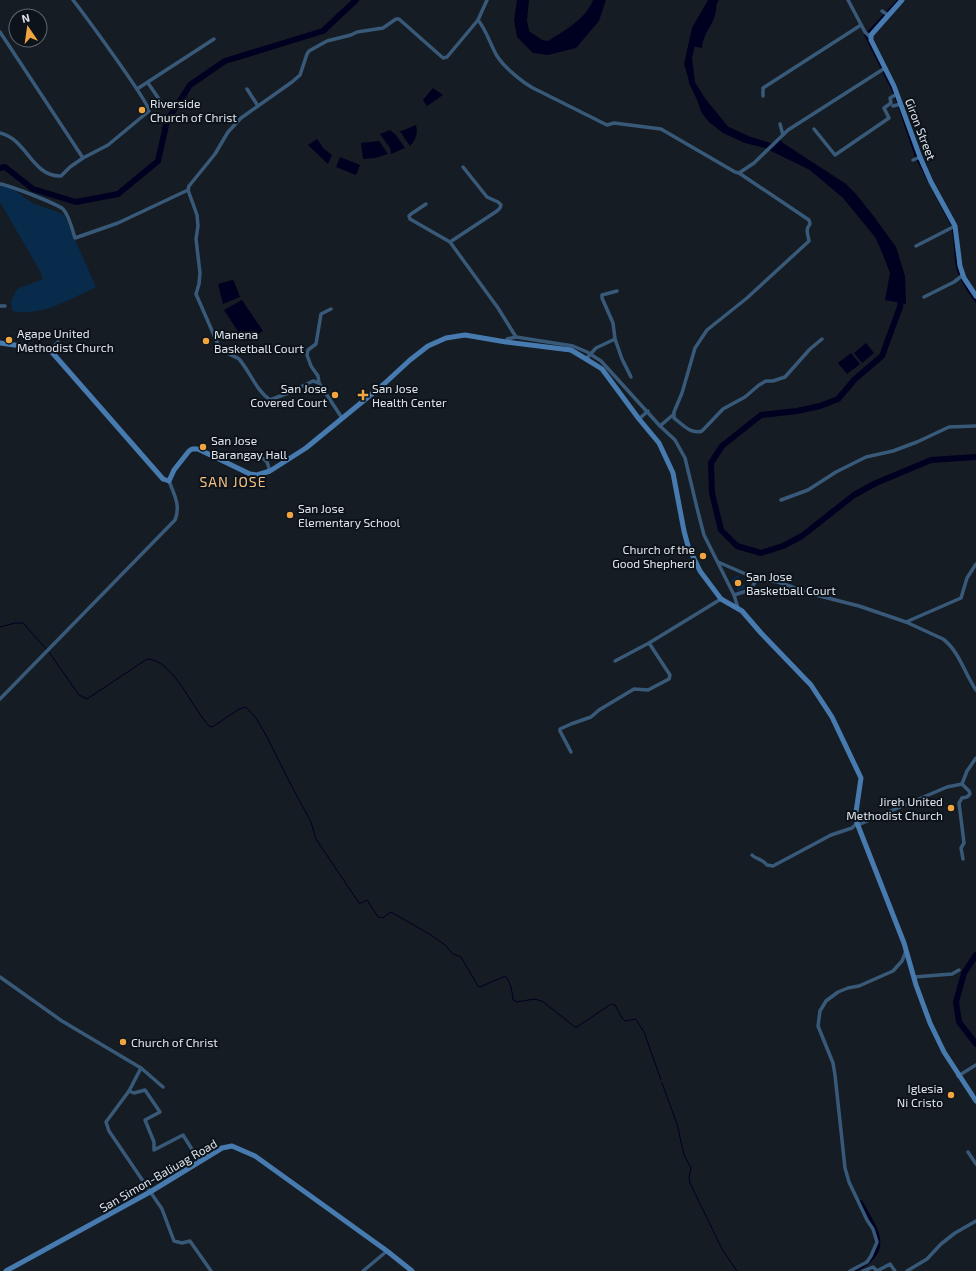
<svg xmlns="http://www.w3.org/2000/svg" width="976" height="1271" font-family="'Exo 2',sans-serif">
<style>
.green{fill:#082b4c}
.water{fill:#000021}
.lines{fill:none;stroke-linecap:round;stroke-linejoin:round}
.stream{stroke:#000021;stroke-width:1}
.canal{stroke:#000021;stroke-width:3.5}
.river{stroke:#000021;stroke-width:6}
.street{stroke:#395979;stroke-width:3.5}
.secondary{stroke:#477bb0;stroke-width:5}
.poi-dot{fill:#f1a540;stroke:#0c131a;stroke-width:1.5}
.labels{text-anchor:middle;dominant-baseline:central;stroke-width:4;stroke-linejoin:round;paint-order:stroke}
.poi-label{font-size:12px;fill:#e0e5eb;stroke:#0c131a;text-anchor:start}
.street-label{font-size:12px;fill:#e0e5eb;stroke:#0c131a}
.quarter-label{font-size:14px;letter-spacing:1px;fill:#f6c182;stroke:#0c131a}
</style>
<rect width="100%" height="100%" fill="#151c24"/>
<g class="green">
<path d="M 0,185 C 17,189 15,191 28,200 C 38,207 53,209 64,215 L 96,287 C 70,299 42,317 12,311 L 11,301 L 17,289 L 43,279 L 40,271 L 0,202 Z"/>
<polygon points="738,575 745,587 738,591 731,580"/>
</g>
<g class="water">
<path d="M 517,0 L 529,0 L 527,20 L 529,31 L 542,40 L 548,41 C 565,30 586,19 593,0 L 606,0 L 599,21 L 576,48 L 548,55 L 533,53 L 517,37 L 514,20 Z"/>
<path d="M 708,0 L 719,0 C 715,5 717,10 715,15 C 711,29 704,31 702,48 L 691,46 C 689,57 688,72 692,83 C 694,90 720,125 726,129 C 739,139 757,142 772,147 L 780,139 L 783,143 L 846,184 L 856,194 L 875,218 L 896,247 L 905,276 L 906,304 L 885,300 L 890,273 L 881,250 L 875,237 L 843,198 L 810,170 L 765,148 L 745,143 L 723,133 L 709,122 L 701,112 L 698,102 L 691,87 L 684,64 L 692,28 Z"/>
<path d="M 897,0 L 899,0 L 870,33 L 900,106 L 953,225 L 958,266 L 976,298 L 976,303 C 967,291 957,277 955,261 C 954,249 954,238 951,226 L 915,157 L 894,95 L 864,35 Z"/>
<polygon points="433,88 443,95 427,106 423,100"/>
<path d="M 416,125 C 418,134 416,139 410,146 L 403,136 L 402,133 L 399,132 Z"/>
<polygon points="390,130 396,135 405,148 391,154 390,148 380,134"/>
<polygon points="317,139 324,149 332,155 328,164 308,145"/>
<polygon points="379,141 388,154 375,158 363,159 361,143"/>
<polygon points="340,157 360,165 356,175 336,167"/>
<polygon points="232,280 234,281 240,297 223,304 218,284"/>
<polygon points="242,300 263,331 247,341 237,330 224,310"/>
<polygon points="866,343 874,353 862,363 854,353"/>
<polygon points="851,353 860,364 847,374 838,363"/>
</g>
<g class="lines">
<g class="stream">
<polyline points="0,627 15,623 23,623 47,650"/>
<path d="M 49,652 L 79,695 L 87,699 L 147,659 C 174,660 192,709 210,727 L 214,726 L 239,709 L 246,707 L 256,718 L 267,737 L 290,783 L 311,822 L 316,839 L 359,903 L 361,903 L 367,900 L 378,917 L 383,918 L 391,912 L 431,935 L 445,945 L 453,954 L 461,957 L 478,986 L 480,987 L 505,976 C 511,982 512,991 513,1000 L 517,1002 L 534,999 L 542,1001 L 575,1027 L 577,1027 L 611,1004 L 615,1005 L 622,1018 L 625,1021 L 636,1019"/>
<polyline points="637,1021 644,1032 661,1080"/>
<polyline points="662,1083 677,1124 684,1155 691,1168 689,1177 690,1183 723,1251 737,1271"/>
</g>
<path class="canal" d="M 854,1271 C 894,1250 877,1232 861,1202"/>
<g class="river">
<polyline points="693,40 689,58 692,83 704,102 726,129 748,139 776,148"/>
<polyline points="0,168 5,167 33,189 76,202 118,194 158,161 167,121 190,85 225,61 323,31 356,0"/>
<polyline points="901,295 900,307 882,356 855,379 838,399 820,406 797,411 761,415 722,446 711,463 712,493 721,530 737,546 761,553 783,546 802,536 854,495 876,483 931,460 976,457"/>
<polyline points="976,955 964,973 956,1002 959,1022 976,1044"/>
</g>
<g class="street">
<polyline points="848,0 865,32 870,37"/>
<polyline points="882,11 888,15"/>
<path d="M 478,20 C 487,31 490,44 497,56 C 504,67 522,82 533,88 L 607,125 L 614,123 L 661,129 L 735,172 L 739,173 L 754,163 L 788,130 L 885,68"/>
<polyline points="0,32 83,158"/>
<polyline points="148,83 161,102"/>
<polyline points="137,89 214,39"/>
<polyline points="247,89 258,106"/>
<polyline points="763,96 763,88 861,25"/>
<polyline points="893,106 901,104"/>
<polyline points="780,124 783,135"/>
<polyline points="814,129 835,155 889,118 884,108 891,103 890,98 897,94"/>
<path d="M 0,133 C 27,139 32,177 61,176 L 70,167 L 83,158 L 108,145 L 149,111 C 149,102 83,13 73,0"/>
<polyline points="913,160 920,157"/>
<path d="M 739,173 L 809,220 L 810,224 C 805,230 808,234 809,241 L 747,298 L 707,330 L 695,348 L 682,393 L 674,412 L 674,418 C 682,424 691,435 702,431 L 723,409 L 745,397 L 759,385 L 766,381 L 773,381 L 785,377 L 810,349 L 822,339"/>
<path d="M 0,184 C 9,185 57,204 63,209 C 69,215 72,229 75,238 L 118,223 L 188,190"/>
<polyline points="426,204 411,214 409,216 410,219 450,242 498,308 516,337"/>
<polyline points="450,242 497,211 500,208 501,205 498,202 487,197 463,167"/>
<polyline points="916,246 955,226"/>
<polyline points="617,291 602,295 602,298 613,323 615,339 622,359 631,377"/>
<polyline points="924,297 954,282 963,275"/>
<polyline points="0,306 5,306"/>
<polyline points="331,309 321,314 316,344 308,350 307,355 311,366 318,376 319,383 342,418"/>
<polyline points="506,342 507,339 516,337 573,346 587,352 601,361 660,426 675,440 685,458 698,512 704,535 734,595"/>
<polyline points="50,350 58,342"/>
<polyline points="586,359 596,348 615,339"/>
<path d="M 319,383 L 313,381 L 288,393 L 270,400 C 255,389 251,373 239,359 C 237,357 225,353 220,349 L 196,294 L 199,284 L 200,273 L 196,239 L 198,226 L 197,215 L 188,190 L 189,186 L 215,154 L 228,132 L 241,118 L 292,82 L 300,75 L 307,54 L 309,51 L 327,41 L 351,35 L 357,32 L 383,28 L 396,19 L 399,19 L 443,58 L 447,57 L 478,20 L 487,0"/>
<polyline points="639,419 648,411"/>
<polyline points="660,426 674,414"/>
<polyline points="260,456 267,462 270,471"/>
<polyline points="781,500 808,490 836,472 866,457 893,451 917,442 949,427 976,426"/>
<polyline points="718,562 757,579"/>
<path d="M 738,608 L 734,595 L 750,590 L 757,579 L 778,582 L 812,594 L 859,606 L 906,622 L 943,639 C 959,651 965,674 976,690"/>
<polyline points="906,622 961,598 967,578 976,564"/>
<polyline points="615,661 649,643 721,599"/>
<path d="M 0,699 L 175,520 C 181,506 174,494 169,481"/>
<polyline points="571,752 560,731 560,729 571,724 591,717 599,710 634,689 648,690 669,679 670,675 649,643"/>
<polyline points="858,825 947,787 962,784"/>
<path d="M 752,855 C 756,860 762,858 767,865 L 773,866 L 831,835 L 852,828 L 857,823"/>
<polyline points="963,859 961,848 964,843 959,803 962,798 967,797 970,794 969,791 962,784 967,771 976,758"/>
<polyline points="0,977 62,1021 141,1068 163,1087"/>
<polyline points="914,977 952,974 959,970"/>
<polyline points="141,1068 129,1091 106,1122 109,1131 162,1209 174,1241 182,1243 190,1241 211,1271"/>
<polyline points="958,1076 976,1065"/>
<polyline points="129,1091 134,1093 145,1090 160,1112 145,1120 154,1142 154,1150 183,1135 200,1162"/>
<polyline points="968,1152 976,1164"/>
<polyline points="363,1271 387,1251"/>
<polyline points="850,1271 867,1262 871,1256 877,1242 873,1229 867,1220 849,1182 845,1168 835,1075 833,1063 818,1026 820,1011 826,1001 838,992 848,988 859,986 893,971 902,961 906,951"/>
<polyline points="863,1271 873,1267 877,1271 890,1264 895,1271"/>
<polyline points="907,1271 927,1259 941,1244 955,1233 976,1221"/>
</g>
<g class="secondary">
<polyline points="902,0 871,35 871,40 894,86 920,157 931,182 955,226 960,266 964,278 976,296"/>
<polyline points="0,343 50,350 163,479 169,481 174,470 189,451 192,449 198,449 250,474 257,475 270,471 306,448 384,384 410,360 428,346 446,338 465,335 506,342 571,350 586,359 602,369 639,419 659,443 673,473 684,531 688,546 700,571 721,599 742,611 761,633 811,685 832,717 861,778 856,812 857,823 904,943 916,985 930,1023 944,1052 976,1101"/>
<polyline points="6,1271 150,1192 222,1148 232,1146 255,1156 387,1251 412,1271"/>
</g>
</g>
<g class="poi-dot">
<circle cx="142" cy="110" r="4"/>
<circle cx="9" cy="340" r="4"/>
<circle cx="206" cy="341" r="4"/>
<circle cx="335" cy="395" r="4"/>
<path d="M361 389h4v4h4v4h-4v4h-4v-4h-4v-4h4z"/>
<circle cx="203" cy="447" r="4"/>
<circle cx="290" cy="515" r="4"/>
<circle cx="703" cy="556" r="4"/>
<circle cx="738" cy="583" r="4"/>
<circle cx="951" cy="808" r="4"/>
<circle cx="123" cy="1042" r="4"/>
<circle cx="951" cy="1095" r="4"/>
</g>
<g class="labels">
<g class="poi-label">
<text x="150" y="103">Riverside<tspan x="150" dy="14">Church of Christ</tspan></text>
<text x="17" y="333">Agape United<tspan x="17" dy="14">Methodist Church</tspan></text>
<text x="214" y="334">Manena<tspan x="214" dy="14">Basketball Court</tspan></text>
<text x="327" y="388" text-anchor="end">San Jose<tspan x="327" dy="14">Covered Court</tspan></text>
<text x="372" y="388">San Jose<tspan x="372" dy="14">Health Center</tspan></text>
<text x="211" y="440">San Jose<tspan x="211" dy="14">Barangay Hall</tspan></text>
<text x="298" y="508">San Jose<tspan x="298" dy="14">Elementary School</tspan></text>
<text x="695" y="549" text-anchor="end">Church of the<tspan x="695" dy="14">Good Shepherd</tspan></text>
<text x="746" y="576">San Jose<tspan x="746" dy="14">Basketball Court</tspan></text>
<text x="943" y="801" text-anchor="end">Jireh United<tspan x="943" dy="14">Methodist Church</tspan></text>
<text x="131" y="1042">Church of Christ</text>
<text x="943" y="1088" text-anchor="end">Iglesia<tspan x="943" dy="14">Ni Cristo</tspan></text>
</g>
<g class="street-label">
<text transform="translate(921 129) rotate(69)">Giron Street</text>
<text transform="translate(158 1175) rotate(-30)">San Simon-Baliuag Road</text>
</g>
<g class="quarter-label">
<text x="233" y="481">SAN JOSE</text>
</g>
</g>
<g transform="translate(28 28) rotate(347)"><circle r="19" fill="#0c131a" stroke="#61676e"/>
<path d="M0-3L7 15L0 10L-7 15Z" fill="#f1a540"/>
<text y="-6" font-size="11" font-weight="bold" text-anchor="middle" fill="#e0e5eb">N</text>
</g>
</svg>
